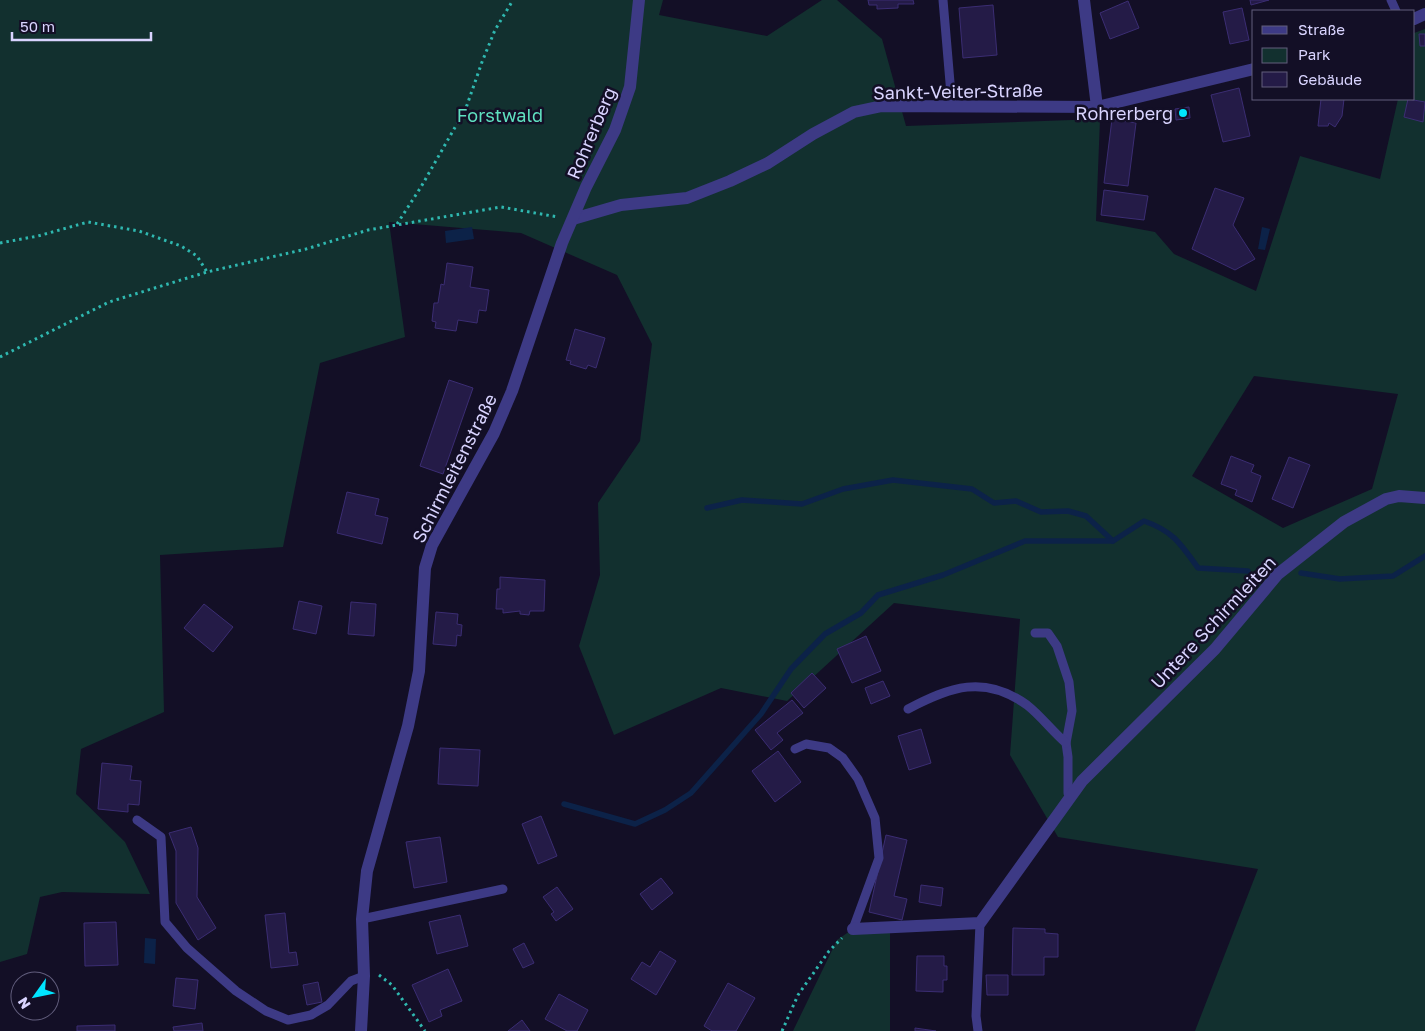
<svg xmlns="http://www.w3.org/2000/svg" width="1425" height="1031" font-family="'Golos Text',sans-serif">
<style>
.green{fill:#12302f;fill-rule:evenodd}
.water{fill:#0c2248}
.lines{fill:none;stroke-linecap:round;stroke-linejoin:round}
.stream{stroke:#0c2248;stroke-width:5.5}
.building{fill:#241b47;stroke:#3b2d73}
.path{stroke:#2fb8b0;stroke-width:3;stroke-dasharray:2.5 4;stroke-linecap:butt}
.lane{stroke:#3d3a85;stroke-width:9}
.street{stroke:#3d3a85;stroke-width:12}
.poi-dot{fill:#00e5ff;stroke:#130f26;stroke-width:2}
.labels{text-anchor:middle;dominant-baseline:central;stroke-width:5;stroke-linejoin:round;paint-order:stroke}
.street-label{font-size:18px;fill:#d9d4ff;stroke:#130f26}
.poi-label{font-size:18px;fill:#d9d4ff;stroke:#130f26;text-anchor:end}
.park-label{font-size:18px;fill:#5fe0c0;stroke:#130f26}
</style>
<rect width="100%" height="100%" fill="#130f26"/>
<g class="green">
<path d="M 0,0 L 663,0 L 659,15 L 767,36 L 822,0 L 837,0 L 882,39 L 906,126 L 1100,119 L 1096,221 L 1155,232 L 1174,254 L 1256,291 L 1300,156 L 1380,179 L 1398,99 L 1414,99 L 1414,33 L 1425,29 L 1425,1031 L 1195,1031 L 1258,869 L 1058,837 L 1010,755 L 1020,619 L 894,603 L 787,701 L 721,688 L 614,735 L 579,646 L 600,575 L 598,503 L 640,441 L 652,344 L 617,275 L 521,233 L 389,222 L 405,337 L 320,363 L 283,547 L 160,555 L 164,712 L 81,749 L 76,794 L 125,842 L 150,894 L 62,892 L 40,897 L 27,954 L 0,962 ZM 1254,376 L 1398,394 L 1372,489 L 1283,528 L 1192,476 Z"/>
<polygon points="853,929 890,929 890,1031 793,1031 837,940"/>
</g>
<g class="water">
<polygon points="472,227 474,239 446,243 445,231"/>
<polygon points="1262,227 1270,229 1265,250 1258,249"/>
<polygon points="145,938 156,939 155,964 144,963"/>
</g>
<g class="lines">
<g class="stream">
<polyline points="707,508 742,500 802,504 843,489 893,480 972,489 994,503 1016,501 1041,512 1068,511 1086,516 1113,541"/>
<polyline points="1301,573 1340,579 1393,576 1425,556"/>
<path d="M 564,804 L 635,824 L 665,810 L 691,793 L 761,714 L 791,669 L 825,634 L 861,613 L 878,595 L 943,575 L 1025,541 L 1113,541 L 1144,521 C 1173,531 1181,544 1198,568 L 1248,571"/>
</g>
</g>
<g class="building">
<polygon points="868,0 913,0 914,4 898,4 898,8 877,9 877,5 869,5"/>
<polygon points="1250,0 1269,0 1251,5"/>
<polygon points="1128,1 1139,28 1110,39 1100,13"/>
<polygon points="993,5 997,55 963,58 959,8"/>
<polygon points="1242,8 1249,40 1230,44 1223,12"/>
<polygon points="1419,34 1425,34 1425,46 1420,46"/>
<polygon points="1239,88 1250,136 1223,142 1211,95"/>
<polygon points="1321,99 1344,99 1342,116 1335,127 1329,123 1328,126 1318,126"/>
<polygon points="1408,99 1425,102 1423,122 1404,117"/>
<polygon points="1189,107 1190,118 1176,120 1175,109"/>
<polygon points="1112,119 1136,123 1128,186 1104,183"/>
<polygon points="1215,188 1244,198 1233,225 1255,259 1235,270 1192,249"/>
<polygon points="1104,190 1148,196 1144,220 1101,215"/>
<polygon points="447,263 473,267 470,287 489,290 486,311 479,310 477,323 458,320 456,331 435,328 436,322 432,321 434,303 438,303 441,284 444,285"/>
<polygon points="575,329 605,338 596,368 588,365 586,369 570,364 571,361 566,360"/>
<polygon points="449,380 473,388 443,474 420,466"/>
<polygon points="1231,456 1254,465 1251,472 1261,476 1252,502 1235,495 1237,490 1221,484"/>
<polygon points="1289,457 1310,465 1293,508 1272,499"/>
<polygon points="347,492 379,499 375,515 388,518 382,544 337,533"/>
<polygon points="500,577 545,580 544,611 530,611 529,615 520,614 520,611 503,613 503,609 496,609 497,589 500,589"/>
<polygon points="299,601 322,606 316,634 293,629"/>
<polygon points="351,602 376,604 374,636 348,634"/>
<polygon points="204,604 233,627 213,652 184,628"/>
<polygon points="436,612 458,614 457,624 462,625 461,636 457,635 456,646 433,644"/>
<polygon points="866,636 881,671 852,683 837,649"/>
<polygon points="812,673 826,688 804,708 791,693"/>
<polygon points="883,681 890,696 871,704 865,688"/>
<polygon points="792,700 803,713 777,733 783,740 771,750 755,730"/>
<polygon points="921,729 931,763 909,770 898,736"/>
<polygon points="440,748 480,750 478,786 438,784"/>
<polygon points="778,751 801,782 775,802 752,771"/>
<polygon points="102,763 132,766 130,780 141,781 139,805 128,804 128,812 98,809"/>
<polygon points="541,816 557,856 538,864 522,824"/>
<polygon points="191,827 198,848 197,897 216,928 198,940 176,903 176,851 169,833"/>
<polygon points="886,835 907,840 894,896 907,899 902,920 869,912"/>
<polygon points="440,837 447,882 414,888 406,842"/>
<polygon points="661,878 673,893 652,910 640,894"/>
<polygon points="921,885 943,888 941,906 919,902"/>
<polygon points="557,887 573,909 556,921 551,914 554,912 543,897"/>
<polygon points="285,913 289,953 296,952 298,965 271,968 265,915"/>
<polygon points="460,915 468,946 437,954 429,922"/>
<polygon points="116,922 118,965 85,966 84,923"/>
<polygon points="1013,928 1045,929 1045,933 1058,934 1058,957 1044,957 1044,975 1012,975"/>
<polygon points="524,943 534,963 523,968 513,949"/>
<polygon points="660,951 676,961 656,995 631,979 642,962 650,967"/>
<polygon points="917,956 944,956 944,966 947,966 947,980 943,980 943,992 916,991"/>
<polygon points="448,969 462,1001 440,1010 442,1016 429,1022 412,985"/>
<polygon points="986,975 1008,975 1008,995 987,995"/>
<polygon points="176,978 198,980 195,1009 173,1006"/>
<polygon points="318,982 322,1002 307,1005 303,985"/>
<polygon points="728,983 755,998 736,1031 712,1031 704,1026"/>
<polygon points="559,994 588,1010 577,1031 567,1031 545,1019"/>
<polygon points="522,1020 530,1031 508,1031"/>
<polygon points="202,1023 203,1031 174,1031 173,1027"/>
<polygon points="115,1025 115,1031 77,1031 77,1026"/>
<polygon points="915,1028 936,1031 915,1031"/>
</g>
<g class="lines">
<g class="path">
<polyline points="397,224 421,187 466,108 482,62 495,30 513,0"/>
<polyline points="0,243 38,236 88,222 139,231 181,246 197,256 207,272"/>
<polyline points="0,357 109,302 207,272 306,249 368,230 501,207 558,217"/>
<polyline points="379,975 392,985 425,1031"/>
<polyline points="782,1031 798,995 829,951 842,938"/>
</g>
<g class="lane">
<polyline points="943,0 952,106"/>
<polyline points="1391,0 1396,11"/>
<polyline points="1035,633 1048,633 1057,646 1069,682 1072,711 1066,743 1068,757 1068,793 1073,794"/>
<path d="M 908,709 C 950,687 984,674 1027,705 C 1041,716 1052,731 1066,743"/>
<polyline points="795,749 806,744 829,748 843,758 858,779 875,818 879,858 853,929"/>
<polyline points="137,820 161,837 165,922 187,948 236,991 266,1011 288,1020 311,1015 328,1005 351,981 364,976"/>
<polyline points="362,919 503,889"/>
<polyline points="978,1031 976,1016 980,923"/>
</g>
<g class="street">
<polyline points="1084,0 1097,107"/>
<polyline points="1414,19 1425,14"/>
<polyline points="573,219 621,205 687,198 730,181 768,163 813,134 854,112 882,106 1097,107 1254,69"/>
<polyline points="853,929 980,923 1082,781 1215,649 1278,574 1344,522 1386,499 1399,496 1425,498"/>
<polyline points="361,1031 364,976 362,919 367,871 408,726 419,671 425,568 432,545 494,433 512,391 562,243 586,187 615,130 630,87 639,0"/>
</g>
</g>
<circle class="poi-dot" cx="1183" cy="113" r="5"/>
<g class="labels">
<g class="street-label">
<text transform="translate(958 91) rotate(-1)">Sankt-Veiter-Straße</text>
<text transform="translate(591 133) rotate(-67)">Rohrerberg</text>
<text transform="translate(454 468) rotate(-63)">Schirmleitenstraße</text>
<text transform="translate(1213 622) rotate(-47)">Untere Schirmleiten</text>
</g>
<g class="poi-label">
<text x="1173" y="113">Rohrerberg</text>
</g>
<g class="park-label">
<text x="500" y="115">Forstwald</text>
</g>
</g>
<rect x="1252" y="10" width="162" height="90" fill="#130f26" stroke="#625e7d"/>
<rect x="1262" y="26" width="25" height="8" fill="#3d3a85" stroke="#625e7d"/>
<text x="1298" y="35" font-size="15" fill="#d9d4ff">Straße</text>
<rect x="1262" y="48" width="25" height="15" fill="#12302f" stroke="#625e7d"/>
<text x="1298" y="60" font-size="15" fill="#d9d4ff">Park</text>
<rect x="1262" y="72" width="25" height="15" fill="#241b47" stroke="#625e7d"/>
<text x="1298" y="85" font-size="15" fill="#d9d4ff">Gebäude</text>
<g transform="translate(35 996) rotate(237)"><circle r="24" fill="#130f26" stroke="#625e7d"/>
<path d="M0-4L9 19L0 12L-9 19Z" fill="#00e5ff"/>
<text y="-8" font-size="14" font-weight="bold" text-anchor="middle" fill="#d9d4ff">N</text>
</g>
<path d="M12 32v8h139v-8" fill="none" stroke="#d9d4ff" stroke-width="2.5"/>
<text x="20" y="32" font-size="15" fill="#d9d4ff" stroke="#130f26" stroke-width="4" paint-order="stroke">50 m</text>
</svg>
